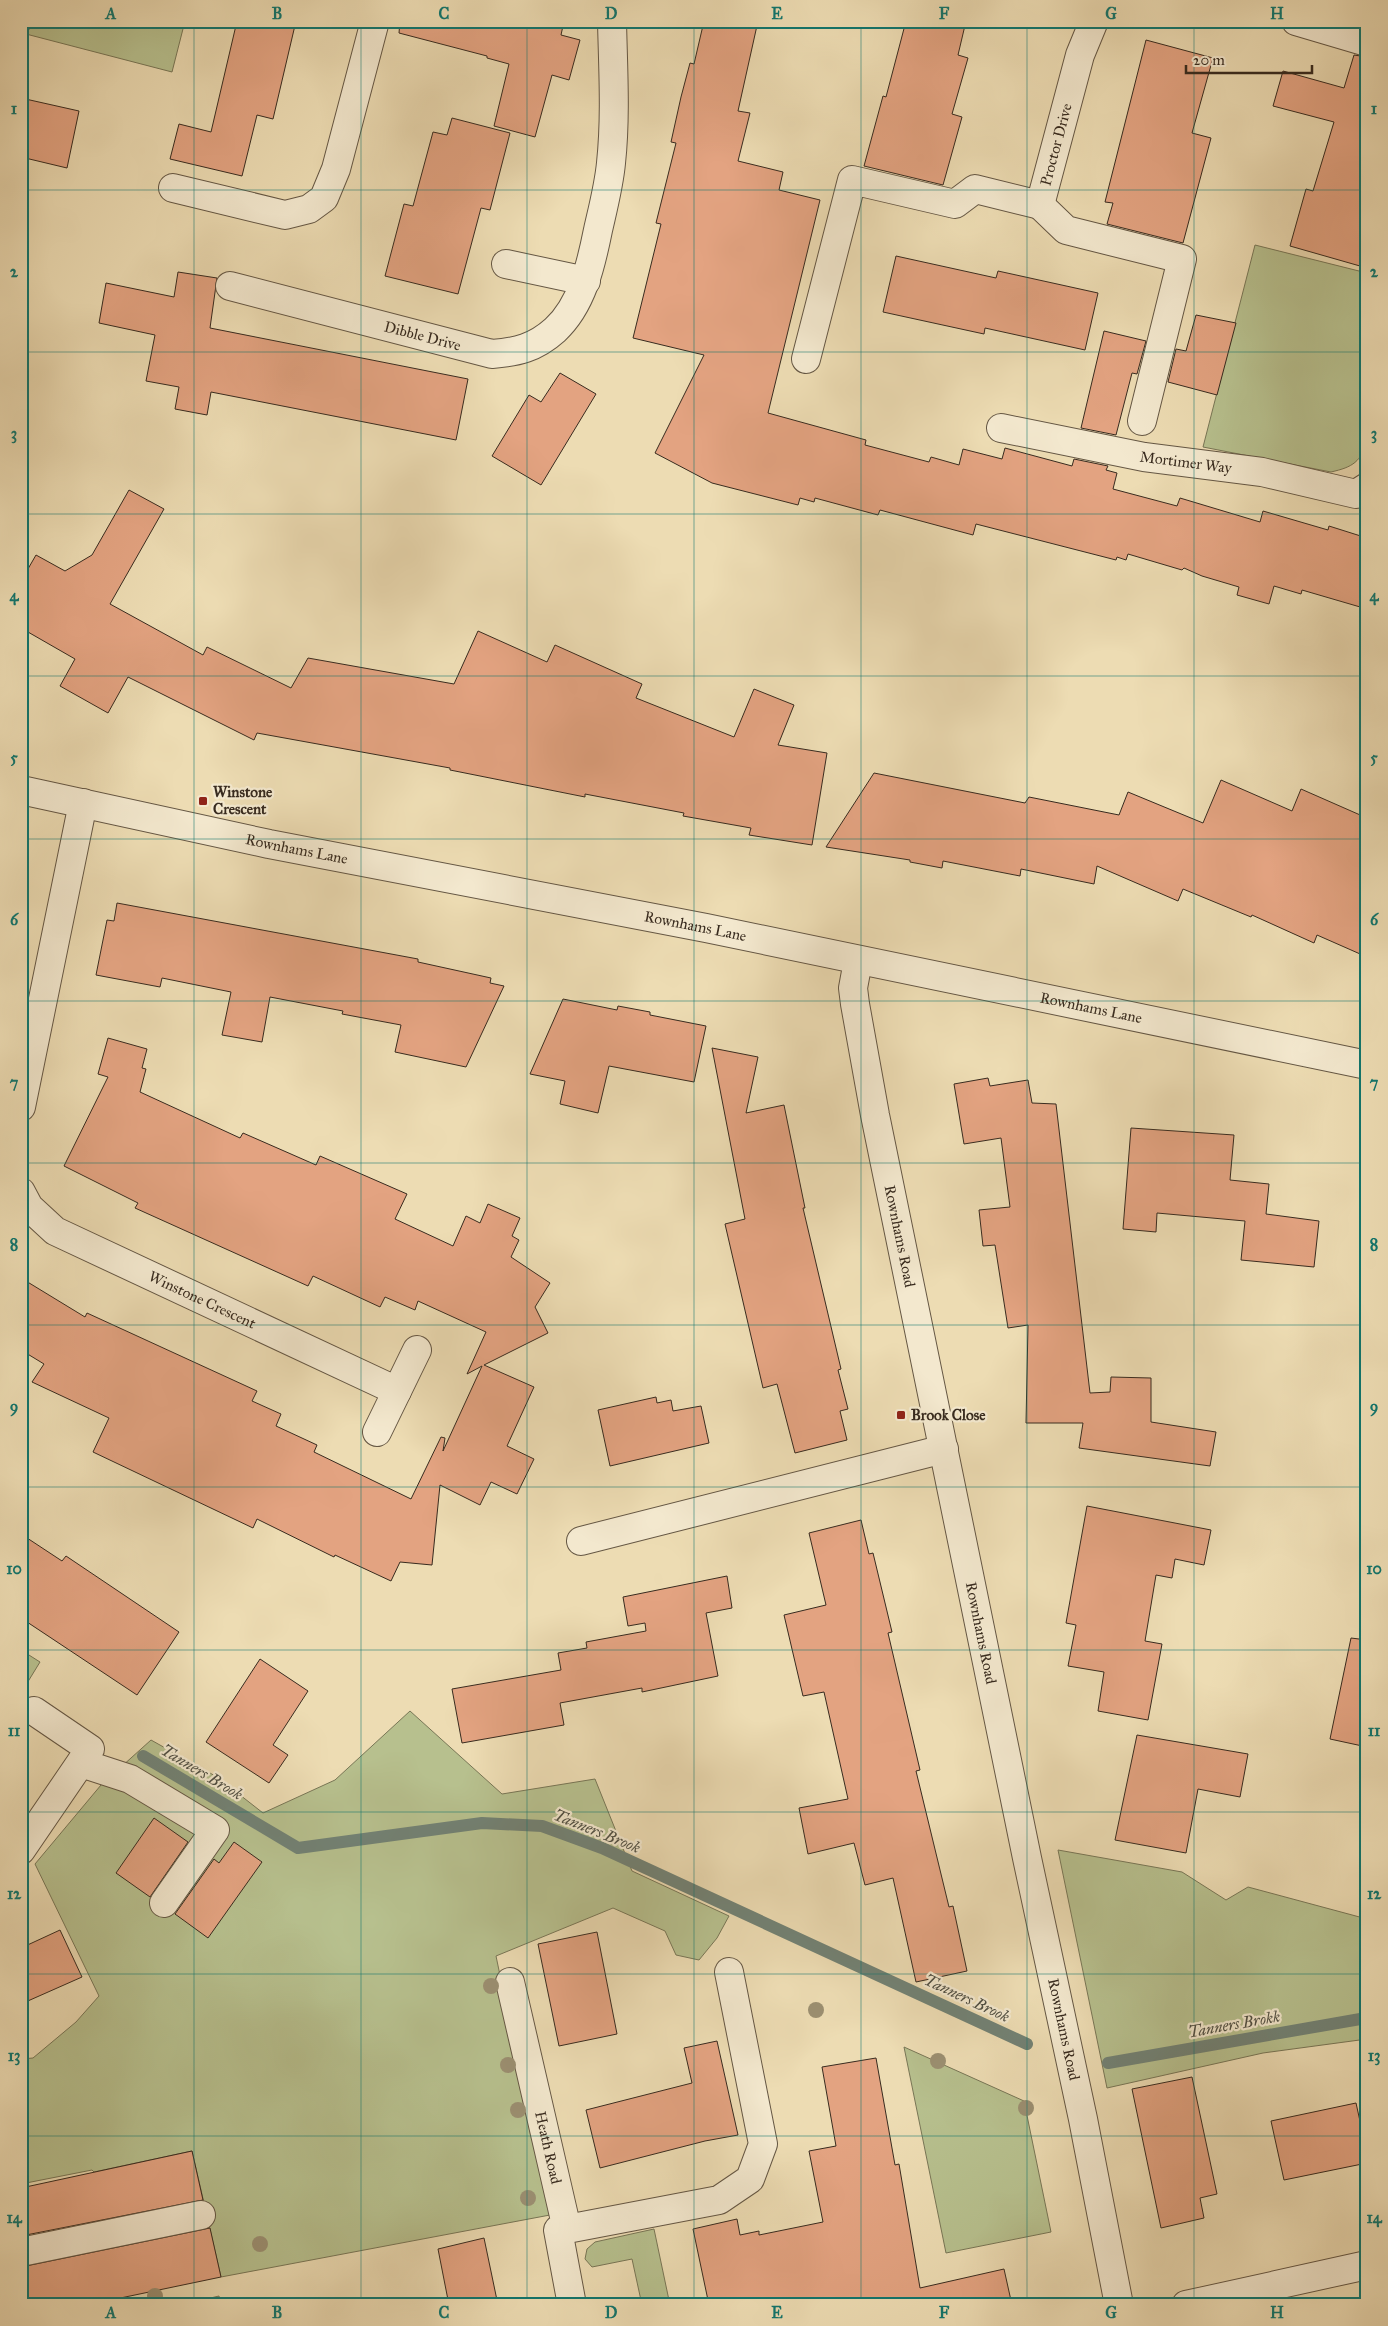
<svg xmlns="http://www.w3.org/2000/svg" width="1388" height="2326" font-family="'IM FELL Great Primer',serif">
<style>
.green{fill:#b7c08e;stroke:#787656}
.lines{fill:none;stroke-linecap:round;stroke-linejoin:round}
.stream{stroke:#728275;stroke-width:12}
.building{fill:#e3a381;stroke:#382b1f}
.minor-casing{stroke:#655744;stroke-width:30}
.minor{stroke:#f3e8ce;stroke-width:28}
.tree{fill:#9b8f71}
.grid{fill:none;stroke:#0f766e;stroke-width:1;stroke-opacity:0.55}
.poi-dot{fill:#8f2418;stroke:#f3e8ce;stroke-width:2}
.labels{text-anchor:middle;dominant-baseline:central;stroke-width:4.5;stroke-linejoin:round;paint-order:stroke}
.street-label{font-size:15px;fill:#382b1f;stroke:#f3e8ce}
.poi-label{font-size:15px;font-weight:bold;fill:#382b1f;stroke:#f3e8ce;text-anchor:start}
.water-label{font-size:16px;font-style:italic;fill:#504f43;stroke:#f3e8ce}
.neatline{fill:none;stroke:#0f766e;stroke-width:2}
.grid-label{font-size:16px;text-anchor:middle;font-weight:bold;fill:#0f766e}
</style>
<rect width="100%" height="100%" fill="#eddcb3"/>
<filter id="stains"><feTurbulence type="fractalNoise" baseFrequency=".004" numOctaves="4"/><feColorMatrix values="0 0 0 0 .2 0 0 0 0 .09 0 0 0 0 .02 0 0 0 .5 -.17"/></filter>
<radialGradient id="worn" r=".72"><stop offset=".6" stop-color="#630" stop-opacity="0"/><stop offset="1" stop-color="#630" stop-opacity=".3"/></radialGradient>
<g class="green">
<polygon points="35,21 185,21 172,72 26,34"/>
<path d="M 1255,245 L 1367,273 L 1367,440 C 1361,462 1353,467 1331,472 L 1203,447 Z"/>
<polygon points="21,1650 40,1662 21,1693"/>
<polygon points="410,1711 502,1794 595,1779 632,1871 729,1916 717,1938 699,1960 676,1955 665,1931 613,1908 496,1956 550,2215 221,2277 192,2151 94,2172 92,2170 21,2184 21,2059 33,2058 76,2022 99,1996 35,1864 101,1785 151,1740 217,1777 263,1813 335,1780"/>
<polygon points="1058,1850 1182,1872 1226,1900 1248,1887 1367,1919 1367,2039 1263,2053 1107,2088"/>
<polygon points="904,2047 1024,2101 1051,2232 946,2253"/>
<polygon points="654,2229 670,2305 642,2305 632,2259 592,2267 585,2259 587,2249 595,2242"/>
<polygon points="219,2296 221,2305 181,2305"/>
</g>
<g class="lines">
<g class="stream">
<polyline points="143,1756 298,1848 482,1823 542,1826 602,1848 1027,2044"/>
<polyline points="1108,2063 1366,2018"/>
</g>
</g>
<g class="building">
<polygon points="237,21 296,21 273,119 257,115 242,176 170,159 179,124 211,132"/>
<polygon points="400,21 564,21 561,35 580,40 569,80 552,75 535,137 494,126 509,64 487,58 487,56 399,33"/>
<polygon points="704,21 758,21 738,111 750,113 738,161 783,172 779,190 820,200 768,413 866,440 865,445 929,462 931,457 959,465 963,449 1002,459 1005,448 1072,466 1074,459 1108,466 1106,470 1117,473 1113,489 1177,506 1180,498 1260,522 1263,511 1328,530 1329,526 1367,538 1367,609 1302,590 1301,594 1274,586 1269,604 1237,595 1239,587 1202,576 1184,568 1182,570 1128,554 1126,560 1117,557 1116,560 976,524 973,535 880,510 878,515 815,498 814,502 800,498 798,505 712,483 655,453 704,355 633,338 661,224 656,223 676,143 671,142 681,97 690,63 694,64"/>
<polygon points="906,21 966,21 958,55 968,58 952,114 962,117 943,185 864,166 883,96 886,97"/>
<polygon points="1146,40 1213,58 1192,133 1211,138 1183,243 1107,224 1113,203 1105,202"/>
<polygon points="1354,55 1367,57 1367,268 1290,246 1306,189 1313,191 1334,122 1273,106 1283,71 1344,88"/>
<polygon points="21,98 79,111 67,168 21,157"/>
<polygon points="452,118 510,133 490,210 481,208 458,294 385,276 404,204 413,206 433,132 447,135"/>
<polygon points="896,256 996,278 998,271 1098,293 1085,350 985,328 984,334 883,312"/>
<polygon points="178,272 217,278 210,328 468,379 456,440 211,392 207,415 175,409 179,387 146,381 155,335 99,323 106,283 174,297"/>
<polygon points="1196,315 1236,323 1217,395 1168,382 1176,349 1186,351"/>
<polygon points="1104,331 1146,341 1137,374 1132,373 1116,435 1081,428"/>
<polygon points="560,373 596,394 541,485 492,456 529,395 541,402"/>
<polygon points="129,490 164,509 110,604 203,655 207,647 291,688 308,658 454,684 478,631 547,662 555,645 642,684 636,698 734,737 754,689 794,705 778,745 827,753 812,845 749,835 751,828 683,816 684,813 585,794 585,797 450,770 450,768 257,733 254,740 128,677 108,713 60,686 75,659 21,628 21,581 36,555 65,571 92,555"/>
<polygon points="874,773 1025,803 1029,797 1119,815 1128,792 1203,823 1221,780 1292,811 1301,789 1367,818 1367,957 1317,935 1314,943 1252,915 1251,917 1183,889 1178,901 1097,866 1094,884 1021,869 1020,876 943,861 942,868 910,862 910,860 826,847"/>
<polygon points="117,903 418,959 418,962 491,978 490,983 504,986 466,1067 395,1052 401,1025 342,1014 343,1011 270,997 262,1042 222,1035 231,992 162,978 160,987 96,975 107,920 114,921"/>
<polygon points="563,999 617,1010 618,1006 650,1012 650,1015 706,1026 694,1082 609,1066 598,1113 560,1104 565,1081 530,1074"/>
<polygon points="108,1038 147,1049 142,1068 146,1069 140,1092 240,1138 243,1133 316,1165 320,1156 407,1194 395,1219 453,1246 466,1216 480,1223 488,1204 520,1218 512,1236 519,1240 511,1257 550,1283 535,1307 548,1333 484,1365 534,1387 507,1446 534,1459 517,1494 491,1482 480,1505 440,1485 432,1565 400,1562 391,1581 335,1555 334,1557 257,1519 253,1528 93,1452 109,1418 32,1382 44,1364 21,1350 21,1278 85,1317 87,1313 257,1391 252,1401 281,1414 276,1426 317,1445 314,1452 411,1499 441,1437 445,1438 443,1451 482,1366 467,1374 486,1332 418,1301 415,1310 385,1297 380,1307 313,1276 308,1286 135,1208 138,1203 64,1166 108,1077 98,1074"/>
<polygon points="712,1048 758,1057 746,1113 784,1105 805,1208 803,1208 841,1369 838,1370 848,1409 840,1411 847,1440 795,1453 777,1384 763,1388 725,1224 745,1219"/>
<polygon points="988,1078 990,1086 1028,1080 1032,1103 1056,1104 1090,1393 1110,1392 1111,1377 1151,1378 1151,1422 1216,1432 1210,1466 1079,1448 1083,1423 1026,1423 1028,1325 1008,1328 995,1245 983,1246 979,1210 1010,1207 1001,1138 964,1144 954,1084"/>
<polygon points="1131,1128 1234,1135 1230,1180 1269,1184 1266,1214 1319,1221 1314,1267 1241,1260 1245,1221 1157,1213 1156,1232 1123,1229"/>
<polygon points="656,1397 657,1403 671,1400 673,1411 701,1406 709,1443 610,1466 598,1410"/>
<polygon points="1087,1506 1211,1530 1204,1565 1175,1559 1172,1578 1156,1575 1145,1641 1162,1644 1148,1720 1098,1711 1104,1672 1068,1666 1076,1625 1066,1623"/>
<polygon points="861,1520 869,1554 873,1553 892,1632 888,1633 920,1770 916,1771 949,1907 953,1906 967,1971 916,1982 893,1878 865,1885 854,1843 808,1854 799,1808 848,1799 824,1692 803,1696 784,1615 826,1605 809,1533"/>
<polygon points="21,1534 62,1561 66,1556 179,1632 137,1695 21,1618"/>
<polygon points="727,1576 732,1608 706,1613 718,1676 642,1692 642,1688 560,1703 564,1725 462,1743 452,1689 561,1670 558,1653 587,1648 586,1642 646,1631 645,1623 628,1626 623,1597"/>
<polygon points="1351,1638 1367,1640 1367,1747 1330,1739"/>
<polygon points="260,1659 308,1691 273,1745 288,1755 269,1783 206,1742"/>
<polygon points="1137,1735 1248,1754 1240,1797 1198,1789 1186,1853 1115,1840"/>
<polygon points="154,1818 188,1842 150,1897 116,1873"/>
<polygon points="234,1842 262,1862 208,1938 175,1914 214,1859 219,1863"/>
<polygon points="60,1930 82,1977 21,2004 21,1948"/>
<polygon points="597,1932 617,2034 559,2046 538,1944"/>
<polygon points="717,2041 738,2135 705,2141 600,2168 586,2110 692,2083 684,2048"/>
<polygon points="876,2058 895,2165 899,2164 920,2288 1004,2269 1012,2305 709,2305 693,2229 737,2219 740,2235 759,2231 759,2235 823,2222 809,2151 836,2146 822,2067"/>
<polygon points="1192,2077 1217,2194 1200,2198 1204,2218 1161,2228 1132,2089"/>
<polygon points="1356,2103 1367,2153 1367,2163 1284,2180 1271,2121"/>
<polygon points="192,2151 203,2200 21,2236 21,2188"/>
<polygon points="210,2228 221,2277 87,2305 21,2305 21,2267"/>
<polygon points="484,2238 498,2305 449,2305 438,2249"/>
</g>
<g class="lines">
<g class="minor-casing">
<g id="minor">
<polyline points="1296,21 1367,42"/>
<polyline points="173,188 285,215 309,209 324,198 336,169 375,21"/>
<polyline points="1040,205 1066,230 1182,259 1142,421"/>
<polyline points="506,264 586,281"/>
<path id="s1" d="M 230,286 L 492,354 C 517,352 535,348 555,330 C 582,305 591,265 598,230 C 603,208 609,185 611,163 C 616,116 613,68 612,21"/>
<path id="s2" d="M 806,359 L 852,180 L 955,204 L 975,189 L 1040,205 L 1080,55 L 1094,21"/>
<path id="s3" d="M 1001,428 L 1144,457 L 1262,472 L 1356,494 L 1367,487"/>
<path id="s4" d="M 21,790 L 269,844 L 706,928 L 1367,1065"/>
<path id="s5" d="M 858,961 L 853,988 L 855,1004 L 875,1115 L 1027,1858 L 1083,2119 L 1119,2305"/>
<polyline points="21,1107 83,803"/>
<path id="s6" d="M 21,1192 L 29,1207 L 55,1231 L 397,1391 L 377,1432"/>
<polyline points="397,1391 417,1350"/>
<polyline points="581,1541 944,1449"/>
<polyline points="81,1763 130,1779 215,1830 164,1903"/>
<polyline points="21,1850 90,1749 34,1711"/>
<path id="s7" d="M 510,1982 L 567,2229 L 558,2230 L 572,2305"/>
<polyline points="567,2229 719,2200 750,2179 763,2144 729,1972"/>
<polyline points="21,2252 201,2215"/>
<polyline points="1186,2305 1367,2265"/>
</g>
</g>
<use href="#minor" class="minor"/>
</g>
<g class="tree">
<circle cx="491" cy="1986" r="8"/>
<circle cx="816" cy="2010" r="8"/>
<circle cx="938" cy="2061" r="8"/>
<circle cx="508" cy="2065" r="8"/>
<circle cx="1026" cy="2108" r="8"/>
<circle cx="518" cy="2110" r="8"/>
<circle cx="528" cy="2198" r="8"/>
<circle cx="260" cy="2244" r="8"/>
<circle cx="155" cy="2296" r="8"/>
</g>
<path class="grid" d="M 194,21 L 194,2305M 361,21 L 361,2305M 527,21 L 527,2305M 694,21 L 694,2305M 861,21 L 861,2305M 1027,21 L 1027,2305M 1194,21 L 1194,2305M 21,190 L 1367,190M 21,352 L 1367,352M 21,514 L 1367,514M 21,676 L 1367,676M 21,839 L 1367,839M 21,1001 L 1367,1001M 21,1163 L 1367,1163M 21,1325 L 1367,1325M 21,1487 L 1367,1487M 21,1650 L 1367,1650M 21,1812 L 1367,1812M 21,1974 L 1367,1974M 21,2136 L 1367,2136"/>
<g class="poi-dot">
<rect x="198" y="796" width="10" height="10" rx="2.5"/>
<rect x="896" y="1410" width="10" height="10" rx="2.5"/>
</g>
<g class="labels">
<g class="street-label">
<text stroke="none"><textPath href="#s2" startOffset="445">Proctor Drive</textPath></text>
<text stroke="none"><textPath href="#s1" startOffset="199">Dibble Drive</textPath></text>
<text stroke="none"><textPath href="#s3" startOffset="188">Mortimer Way</textPath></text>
<text stroke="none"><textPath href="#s4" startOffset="282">Rownhams Lane</textPath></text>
<text stroke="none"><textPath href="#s4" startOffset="688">Rownhams Lane</textPath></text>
<text stroke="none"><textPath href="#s4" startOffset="1092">Rownhams Lane</textPath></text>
<text stroke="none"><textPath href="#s5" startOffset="280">Rownhams Road</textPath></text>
<text stroke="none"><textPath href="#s6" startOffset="215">Winstone Crescent</textPath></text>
<text stroke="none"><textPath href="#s5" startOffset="685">Rownhams Road</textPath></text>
<text stroke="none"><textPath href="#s5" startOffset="1090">Rownhams Road</textPath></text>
<text stroke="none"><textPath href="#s7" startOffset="170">Heath Road</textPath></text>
</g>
<g class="poi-label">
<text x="213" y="792">Winstone<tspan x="213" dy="17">Crescent</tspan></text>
<text x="911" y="1415">Brook Close</text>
</g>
<g class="water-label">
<text transform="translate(202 1772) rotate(31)">Tanners Brook</text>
<text transform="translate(597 1831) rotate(22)">Tanners Brook</text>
<text transform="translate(967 1998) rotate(25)">Tanners Brook</text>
<text transform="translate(1234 2024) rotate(-10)">Tanners Brokk</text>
</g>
</g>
<rect width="1388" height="2326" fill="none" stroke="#eddcb3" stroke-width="55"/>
<path d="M1186 65v8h126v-8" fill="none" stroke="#382b1f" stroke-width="2.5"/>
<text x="1193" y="65" font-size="15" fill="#382b1f" stroke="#f3e8ce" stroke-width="4" paint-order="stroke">20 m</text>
<rect x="28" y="28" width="1332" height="2270" class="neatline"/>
<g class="grid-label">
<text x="111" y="19">A</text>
<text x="277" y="19">B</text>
<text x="444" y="19">C</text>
<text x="611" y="19">D</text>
<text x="777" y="19">E</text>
<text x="944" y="19">F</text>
<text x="1111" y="19">G</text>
<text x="1277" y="19">H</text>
<text x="14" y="114">1</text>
<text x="1374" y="114">1</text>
<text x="14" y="277">2</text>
<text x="1374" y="277">2</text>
<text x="14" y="439">3</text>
<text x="1374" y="439">3</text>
<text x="14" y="601">4</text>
<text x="1374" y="601">4</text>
<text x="14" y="763">5</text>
<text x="1374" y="763">5</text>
<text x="14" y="925">6</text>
<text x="1374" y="925">6</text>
<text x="14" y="1088">7</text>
<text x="1374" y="1088">7</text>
<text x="14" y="1250">8</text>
<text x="1374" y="1250">8</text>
<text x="14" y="1412">9</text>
<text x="1374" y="1412">9</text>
<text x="14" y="1574">10</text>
<text x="1374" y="1574">10</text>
<text x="14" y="1736">11</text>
<text x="1374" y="1736">11</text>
<text x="14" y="1899">12</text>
<text x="1374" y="1899">12</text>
<text x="14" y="2061">13</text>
<text x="1374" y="2061">13</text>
<text x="14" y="2223">14</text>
<text x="1374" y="2223">14</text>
<text x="111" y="2318">A</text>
<text x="277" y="2318">B</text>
<text x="444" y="2318">C</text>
<text x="611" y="2318">D</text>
<text x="777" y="2318">E</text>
<text x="944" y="2318">F</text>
<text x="1111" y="2318">G</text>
<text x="1277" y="2318">H</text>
</g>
<rect width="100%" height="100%" filter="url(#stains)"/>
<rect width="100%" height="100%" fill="url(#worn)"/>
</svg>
